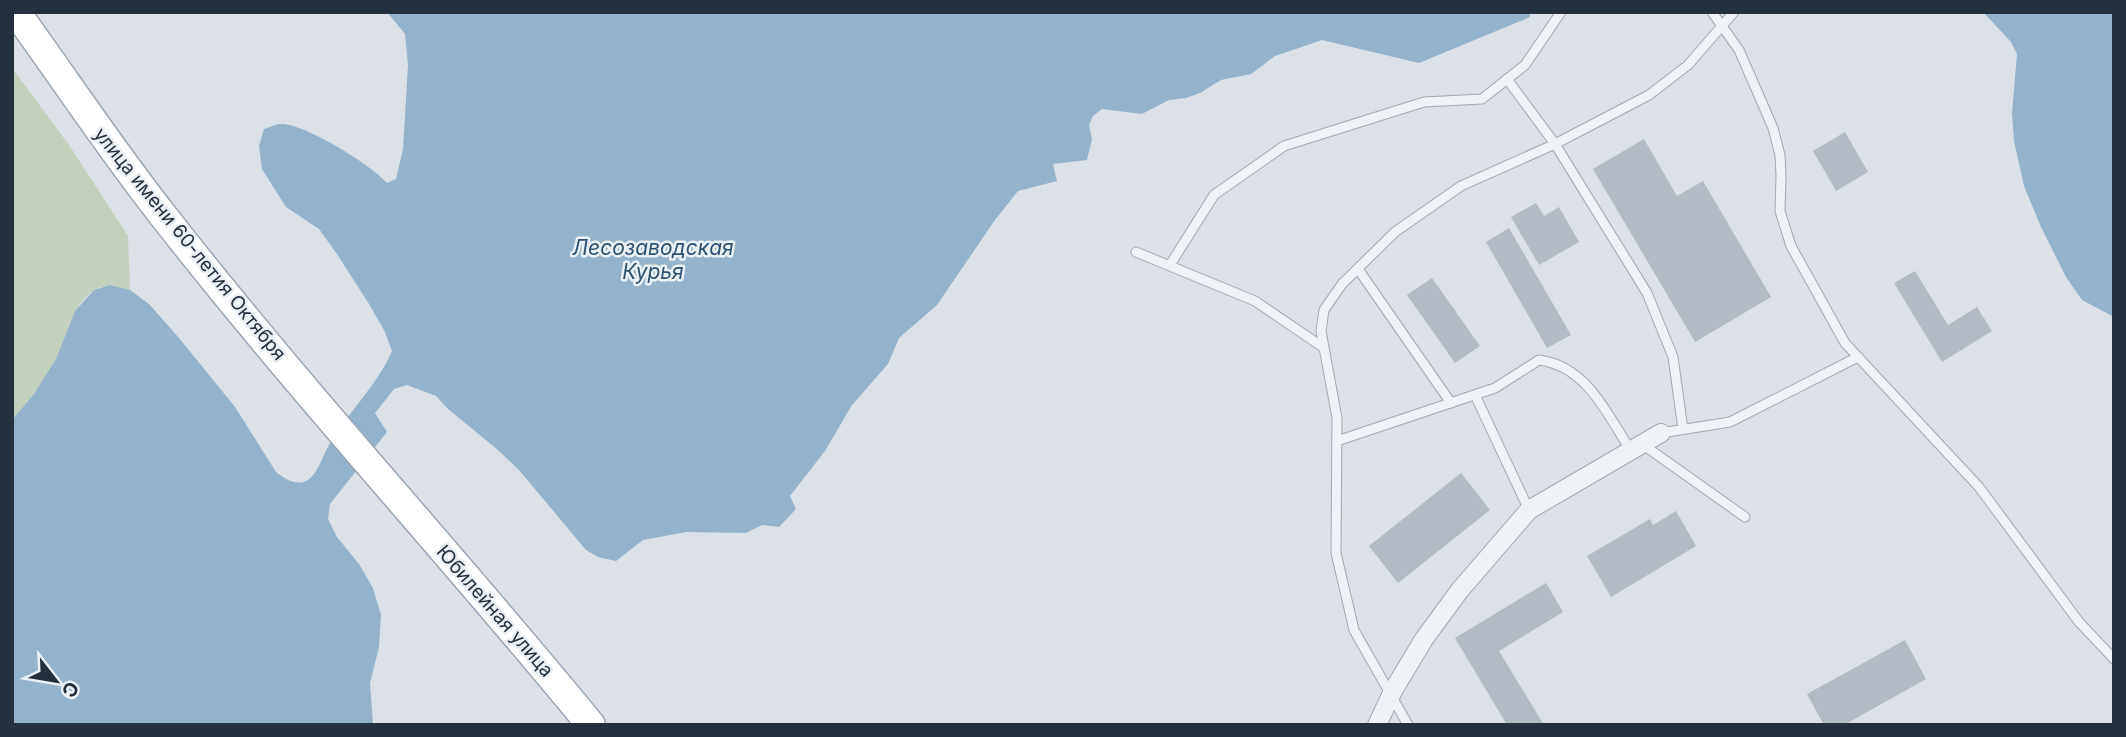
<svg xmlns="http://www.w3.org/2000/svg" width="2126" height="737" font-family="Inter,sans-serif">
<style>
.green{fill:#c3d1bc}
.water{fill:#94b2ca}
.building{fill:#b2bac4}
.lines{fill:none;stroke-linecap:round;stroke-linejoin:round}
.service-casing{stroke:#a1a8b1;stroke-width:11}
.minor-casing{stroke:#a1a8b1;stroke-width:20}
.primary-casing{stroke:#9aa6b3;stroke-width:31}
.service{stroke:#eef1f5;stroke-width:9}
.minor{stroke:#eef1f5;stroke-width:18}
.primary{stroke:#fff;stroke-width:28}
.labels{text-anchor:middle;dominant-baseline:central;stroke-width:5;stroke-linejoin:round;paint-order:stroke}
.street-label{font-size:19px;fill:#25303e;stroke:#ebf0f5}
.water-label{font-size:21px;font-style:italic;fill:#2d5273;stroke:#ebf0f5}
</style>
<rect width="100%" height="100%" fill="#dbe1e7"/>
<path class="green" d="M 12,68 L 69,145 L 128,236 L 130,290 C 118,287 105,283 93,291 C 72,305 67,336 57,357 C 45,381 29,401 12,420 Z"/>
<g class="water">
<path d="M 387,12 L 1530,12 L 1530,17 L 1419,63 L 1322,40 L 1275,56 L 1251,74 L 1221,80 L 1200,93 L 1186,98 L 1169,100 L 1142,114 L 1102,109 L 1093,116 L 1089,125 L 1092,139 L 1087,160 L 1053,164 L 1057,181 L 1018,191 L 995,220 L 937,305 L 899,338 L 888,364 L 852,405 L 825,451 L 790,496 L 796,509 L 779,527 L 762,525 L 746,533 L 686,532 L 643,540 L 616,561 L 598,557 L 586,550 L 519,470 L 498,450 L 448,409 L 436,396 L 407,385 L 394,389 L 375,413 L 387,432 L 330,504 L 328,519 L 337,537 L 359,564 L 373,588 L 381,615 L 379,647 L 370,683 L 373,725 L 12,725 L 12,420 L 34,394 L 56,359 L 75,311 L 94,290 L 110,285 L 130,290 L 149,304 L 179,338 L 235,407 L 276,472 C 284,478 295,486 306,481 C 317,476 323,455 329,445 C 348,412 377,386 392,351 L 384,330 L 369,304 L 337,254 L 319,229 L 286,207 L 262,169 L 259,146 L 264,129 C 269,128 275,124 280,124 C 302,122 372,165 387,183 L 396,179 L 403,149 L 408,65 L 405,34 Z"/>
<polygon points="1983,12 2114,12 2114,317 2082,300 2066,277 2041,227 2024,186 2014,141 2012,113 2017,54 2011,42"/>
</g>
<g class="building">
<polygon points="1845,132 1868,172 1836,191 1813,151"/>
<polygon points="1644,139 1677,196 1703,181 1771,297 1695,342 1593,169"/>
<polygon points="1536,203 1544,216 1559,207 1579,242 1539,265 1511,217"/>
<polygon points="1509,228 1571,335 1547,348 1486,242"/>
<polygon points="1915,271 1948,325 1977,307 1992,331 1942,362 1894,283"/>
<polygon points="1432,278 1480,346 1455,363 1407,295"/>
<polygon points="1461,473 1490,510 1398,583 1369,546"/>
<polygon points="1676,511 1696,546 1611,597 1587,556 1650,519 1653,525"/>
<polygon points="1546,583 1563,612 1499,651 1544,725 1507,725 1455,638"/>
<polygon points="1905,640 1926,679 1844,725 1824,725 1807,694"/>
</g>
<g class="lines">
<g class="service-casing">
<g id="service">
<polyline points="1712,12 1739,50 1773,128 1780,155 1781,176 1780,211 1791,246 1845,343 1979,487 2079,622 2114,659"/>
<polyline points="1136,252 1255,301 1324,348"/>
<polyline points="1170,265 1214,195 1284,146 1424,102 1482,99 1525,65 1561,12"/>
<polyline points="1358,269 1451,403"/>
<polyline points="1475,395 1529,510"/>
<polyline points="1683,429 1673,357 1647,293 1555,144 1649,95 1688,65 1734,12"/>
<polyline points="1661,433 1730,422 1858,357"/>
<path d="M 1337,441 L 1495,388 L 1539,360 C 1587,366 1607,414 1631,451"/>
<polyline points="1642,444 1745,517"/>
<polyline points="1408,725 1354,630 1336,553 1337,418 1321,331 1324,310 1342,284 1395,232 1461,186 1555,144 1507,79"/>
</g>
</g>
<g class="minor-casing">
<polyline id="minor" points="1377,725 1394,689 1424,639 1460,590 1529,510 1661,433"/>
</g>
<g class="primary-casing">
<path id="primary" d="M 16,12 C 66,81 112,151 165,218 C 301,392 451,554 591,725"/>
</g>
<use href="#service" class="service"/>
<use href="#minor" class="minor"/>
<use href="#primary" class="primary"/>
</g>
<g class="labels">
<g class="street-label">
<text transform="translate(190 244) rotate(51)">улица имени 60-летия Октября</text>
<text transform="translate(495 611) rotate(49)">Юбилейная улица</text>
</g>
<g class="water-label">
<text x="653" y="247">Лесозаводская<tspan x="653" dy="24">Курья</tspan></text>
</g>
</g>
<rect width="2126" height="737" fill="none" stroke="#25303e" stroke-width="28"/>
<g transform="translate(56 681) rotate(121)" stroke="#ebf0f5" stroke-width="5" paint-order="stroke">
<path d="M0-5L12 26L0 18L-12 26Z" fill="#25303e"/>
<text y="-10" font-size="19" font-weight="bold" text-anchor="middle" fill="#25303e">С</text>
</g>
</svg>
